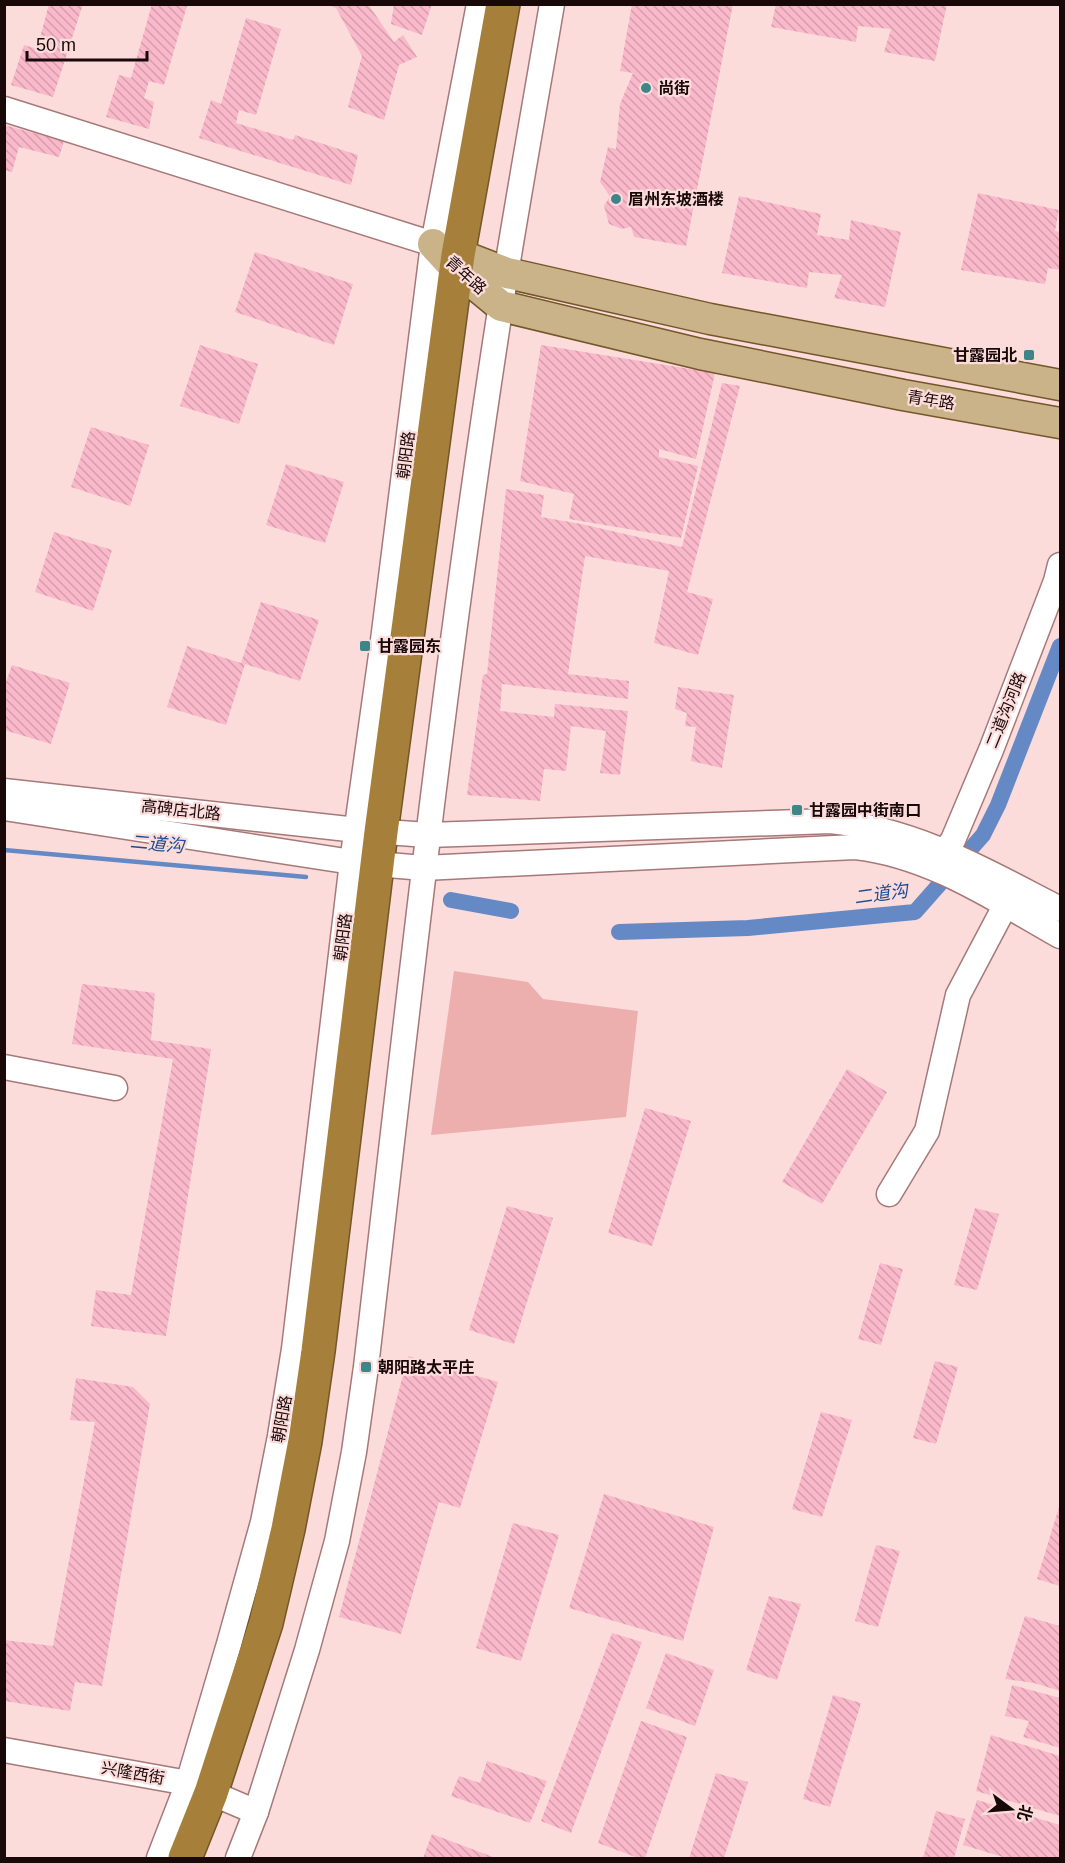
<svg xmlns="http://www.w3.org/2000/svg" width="1065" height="1863" font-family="Helvetica,'Noto Sans SC',sans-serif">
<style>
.park{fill:#edafae}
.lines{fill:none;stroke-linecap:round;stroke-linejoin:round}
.stream{stroke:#6589c5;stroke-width:4.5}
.canal{stroke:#6589c5;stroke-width:16}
.building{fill:url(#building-back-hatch)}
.minor-casing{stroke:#a67978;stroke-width:27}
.major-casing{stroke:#745628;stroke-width:33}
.highway-casing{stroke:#745628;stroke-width:36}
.minor{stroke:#fff;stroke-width:24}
.major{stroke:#cab389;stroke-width:30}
.highway{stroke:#a6803a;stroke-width:33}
.poi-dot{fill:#3d8589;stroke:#fbdcdb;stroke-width:2}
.labels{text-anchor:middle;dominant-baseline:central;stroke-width:4.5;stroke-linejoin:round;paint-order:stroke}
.poi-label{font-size:16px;font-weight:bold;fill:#180808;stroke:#fbdcdb;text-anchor:start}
.street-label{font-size:16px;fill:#180808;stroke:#fbdcdb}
.water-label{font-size:18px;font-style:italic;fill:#1f4b94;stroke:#fbdcdb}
</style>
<defs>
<pattern id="building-back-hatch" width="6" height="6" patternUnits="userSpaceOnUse" patternTransform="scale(1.5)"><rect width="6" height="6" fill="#fab8cb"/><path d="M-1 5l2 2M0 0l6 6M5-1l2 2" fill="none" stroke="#d69dad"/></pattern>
</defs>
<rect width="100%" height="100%" fill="#fbdcdb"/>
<polygon class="park" points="454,971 528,982 543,999 638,1011 626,1117 431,1135"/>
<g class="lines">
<polyline class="stream" points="4,850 306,877"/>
<g class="canal">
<polyline points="451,900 511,911"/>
<polyline points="619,932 748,928 915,912 983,835 998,805 1060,646"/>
</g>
</g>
<g class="building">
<polygon points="49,4 83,4 53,97 11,85 24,45 37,49"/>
<polygon points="152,4 187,6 164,85 149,81 144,98 154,102 149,129 106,117 119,75 131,78"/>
<polygon points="325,4 368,4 394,42 403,35 417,57 399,65 384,120 348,107 362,56 336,8"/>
<polygon points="394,4 432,4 422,35 391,24"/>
<polygon points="632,4 733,4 686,246 634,237 631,227 622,229 609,224 604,206 610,196 600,182 608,147 616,149 620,104 633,73 620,71"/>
<polygon points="776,4 947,4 935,61 884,52 891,29 858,26 856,42 771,27"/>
<polygon points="246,18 281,29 256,115 239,110 236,123 293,140 295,135 358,155 351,185 199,138 211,100 221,104"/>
<polygon points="4,125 64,141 59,157 19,147 12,172 4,170"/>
<polygon points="978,193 1059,210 1055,231 1060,232 1060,270 1048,268 1045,284 961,270"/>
<polygon points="739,196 821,214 817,235 849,240 851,220 901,232 885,307 834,298 842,275 809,272 807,288 722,273"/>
<polygon points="255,252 353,284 334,345 235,312"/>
<polygon points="200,345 258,364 239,424 180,406"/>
<polygon points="541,345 715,373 696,459 659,449 659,457 698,466 681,538 569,519 574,494 520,481"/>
<polygon points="722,383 740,386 687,592 713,599 698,655 654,643 669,571 585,556 568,674 629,681 628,699 502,684 500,711 554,717 555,704 628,711 620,775 600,773 606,731 571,726 566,771 544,769 540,801 467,795 483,675 487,674 506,489 544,495 541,517 581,524 682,547"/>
<polygon points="91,427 149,445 130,506 71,487"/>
<polygon points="286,464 344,482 325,543 266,525"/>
<polygon points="54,532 112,550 93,611 35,592"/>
<polygon points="261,602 319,620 300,681 245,664 226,725 167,707 187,646 241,663"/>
<polygon points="12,665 70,683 51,744 4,730 4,688"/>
<polygon points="678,687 734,695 722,768 691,761 696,727 685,726 687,713 675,709"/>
<polygon points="82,984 155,993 151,1040 211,1049 166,1336 91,1326 96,1290 131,1295 173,1059 72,1044"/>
<polygon points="847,1069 887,1092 822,1204 782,1182"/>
<polygon points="645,1108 691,1121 652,1246 608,1233"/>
<polygon points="507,1206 553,1218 514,1344 469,1330"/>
<polygon points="975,1208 999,1214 977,1290 954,1285"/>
<polygon points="880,1263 903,1269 881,1345 858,1339"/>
<polygon points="408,1356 498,1382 460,1508 439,1502 401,1634 339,1617"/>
<polygon points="935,1361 958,1367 936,1444 913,1438"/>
<polygon points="76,1378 133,1387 150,1404 102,1686 75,1682 70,1711 4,1701 4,1640 53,1646 95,1422 70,1420"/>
<polygon points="821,1412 852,1420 822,1517 792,1509"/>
<polygon points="604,1494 714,1527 683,1641 569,1608"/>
<polygon points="1060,1504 1060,1586 1037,1579"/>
<polygon points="513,1523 559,1535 521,1661 476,1648"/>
<polygon points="876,1545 900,1551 878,1627 855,1621"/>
<polygon points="769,1596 801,1604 777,1680 746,1670"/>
<polygon points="1025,1616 1060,1626 1060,1691 1034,1683 1005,1679"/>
<polygon points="612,1633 642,1642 571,1833 541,1821"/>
<polygon points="666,1653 714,1670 695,1726 646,1708"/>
<polygon points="1012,1685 1060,1698 1060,1748 1023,1737 1029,1721 1005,1716"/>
<polygon points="833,1695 861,1703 830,1807 803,1799"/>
<polygon points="641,1721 687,1737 645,1858 638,1858 598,1843"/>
<polygon points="991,1735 1060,1756 1060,1816 976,1791"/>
<polygon points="487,1761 547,1781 530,1823 451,1796 459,1776 480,1783"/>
<polygon points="716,1773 748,1782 724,1858 689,1858"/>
<polygon points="977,1800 1060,1825 1060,1858 1006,1858 963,1845"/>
<polygon points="936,1811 965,1819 954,1858 923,1858"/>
<polygon points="432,1834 496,1858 423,1858"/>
</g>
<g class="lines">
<g class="minor-casing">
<g id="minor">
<polyline points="4,109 433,244"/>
<path d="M 4,791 L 357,830 L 428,835 L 830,821 C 917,830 984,870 1060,909"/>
<path d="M 4,808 L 352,862 L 424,868 L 855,847 C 930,855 996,900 1060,936"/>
<polyline points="945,851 953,840 991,750 1056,581 1060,565"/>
<polyline points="4,1067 115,1088"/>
<polyline points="889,1194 927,1131 958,995 1005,906"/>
<polyline points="4,1750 188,1783 256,1812"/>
<polyline points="159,1858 188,1783 229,1644 263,1522 280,1436 294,1349 352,862 382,648 433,244 479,4"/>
<path d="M 238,1858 L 256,1812 L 307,1650 L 337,1541 L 354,1452 L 366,1367 C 407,1013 446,657 501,304 C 517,204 535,104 552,4"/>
</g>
</g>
<g class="major-casing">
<g id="major">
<polyline points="433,244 456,269 501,306 700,354 903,395 1060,423"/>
<polyline points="447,250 507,273 710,319 1060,385"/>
</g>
</g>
<g class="highway-casing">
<polyline id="highway" points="185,1858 211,1793 266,1623 288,1529 305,1441 318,1351 381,832 458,255 503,4"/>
</g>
<use href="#minor" class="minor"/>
<use href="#major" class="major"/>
<use href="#highway" class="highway"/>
</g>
<g class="poi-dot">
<circle cx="646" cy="88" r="6"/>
<circle cx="616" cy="199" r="6"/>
<rect x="1023" y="349" width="12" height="12" rx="3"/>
<rect x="359" y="640" width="12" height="12" rx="3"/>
<rect x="791" y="804" width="12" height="12" rx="3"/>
<rect x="360" y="1361" width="12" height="12" rx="3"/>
</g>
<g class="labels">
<g class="poi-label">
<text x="658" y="88">尚街</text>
<text x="628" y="199">眉州东坡酒楼</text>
<text x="1017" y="355" text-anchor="end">甘露园北</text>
<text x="377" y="646">甘露园东</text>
<text x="809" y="810">甘露园中街南口</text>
<text x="378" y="1367">朝阳路太平庄</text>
</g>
<g class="street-label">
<text transform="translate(466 275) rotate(42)">青年路</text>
<text transform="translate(931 400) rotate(9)">青年路</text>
<text transform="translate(406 455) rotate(-83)">朝阳路</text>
<text transform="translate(1006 710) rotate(-68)">二道沟河路</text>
<text transform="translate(181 810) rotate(6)">高碑店北路</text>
<text transform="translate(343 937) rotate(-83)">朝阳路</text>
<text transform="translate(282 1419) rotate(-80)">朝阳路</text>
<text transform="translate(133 1773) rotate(10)">兴隆西街</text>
</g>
<g class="water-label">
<text transform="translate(157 844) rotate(5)">二道沟</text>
<text transform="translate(881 894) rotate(-8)">二道沟</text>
</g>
</g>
<rect width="1065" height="1863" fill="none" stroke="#180808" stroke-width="12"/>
<g transform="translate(1011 1809) rotate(106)" stroke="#fbdcdb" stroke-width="4.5" paint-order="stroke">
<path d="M0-4.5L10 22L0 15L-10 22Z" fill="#180808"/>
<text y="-9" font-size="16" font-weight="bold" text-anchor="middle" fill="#180808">北</text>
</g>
<path d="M27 51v9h120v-9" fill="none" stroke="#180808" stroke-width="3"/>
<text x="36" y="51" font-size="18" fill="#180808" stroke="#fbdcdb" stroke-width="4.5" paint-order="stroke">50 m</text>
</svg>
